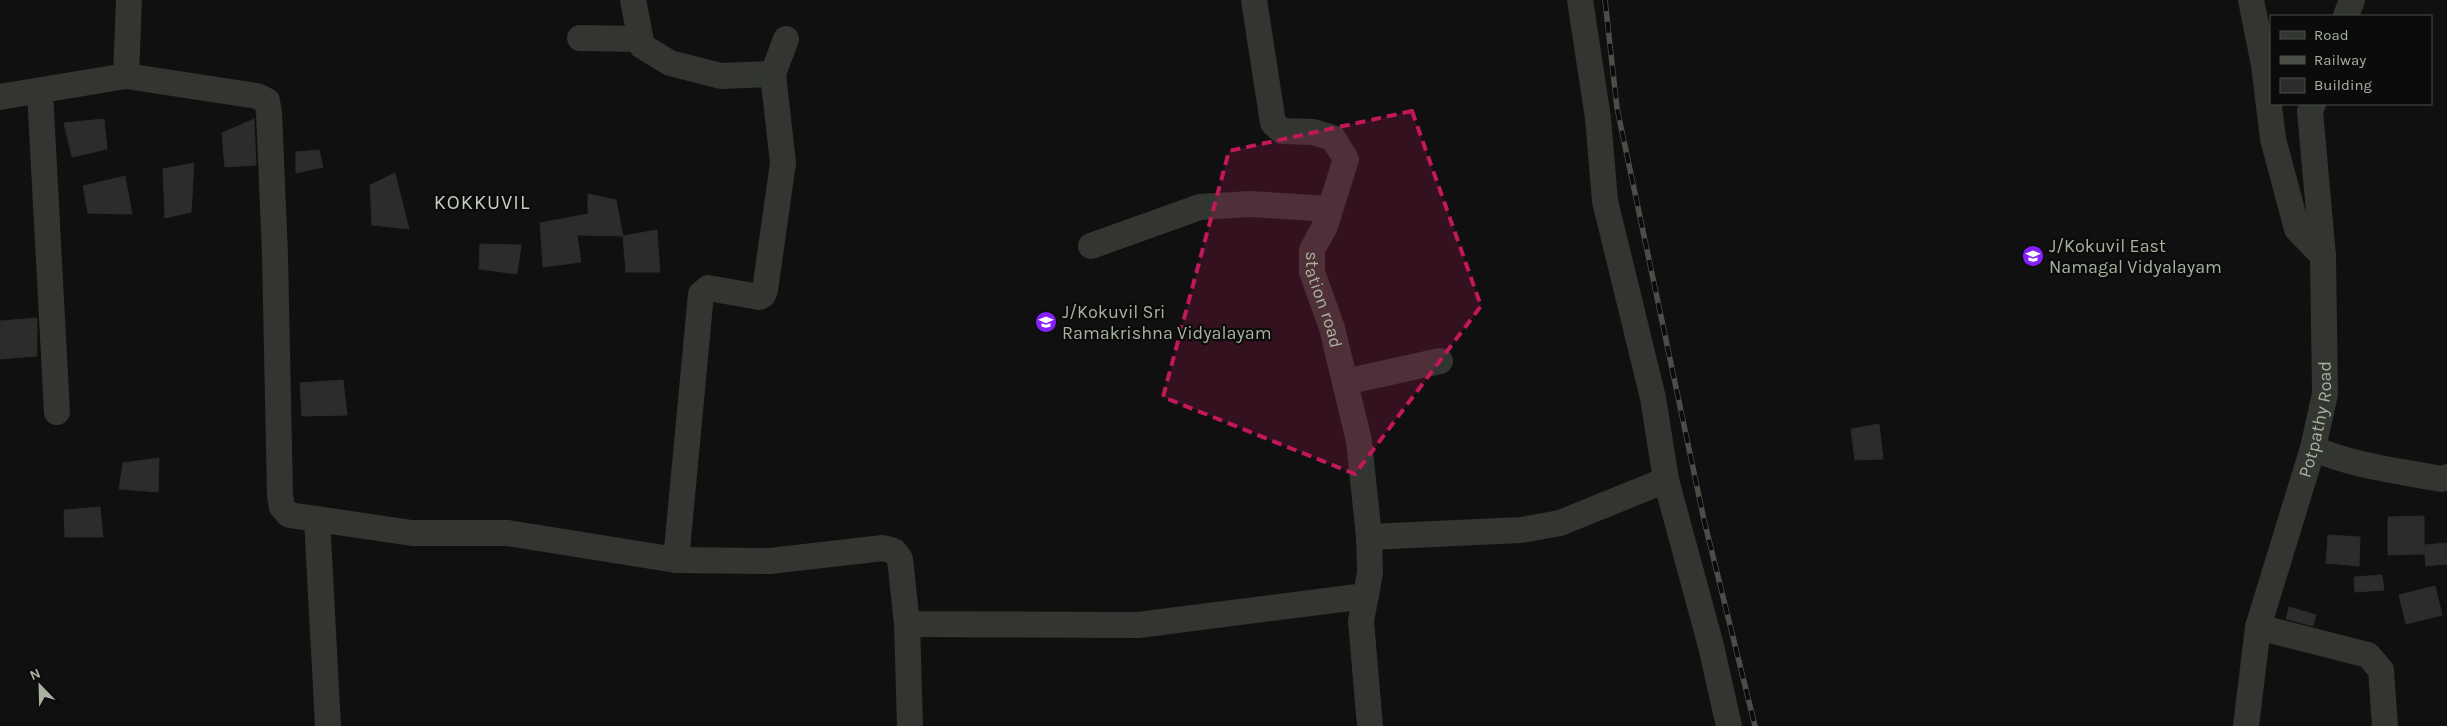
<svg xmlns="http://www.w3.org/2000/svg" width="2447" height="726" font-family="Karla,sans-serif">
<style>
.building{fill:#2a2d2a;stroke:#292c29}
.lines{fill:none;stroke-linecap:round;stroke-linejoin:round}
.minor{stroke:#323530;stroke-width:26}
.rail-casing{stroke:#4a4e47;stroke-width:5.5}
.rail{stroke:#0a0b0a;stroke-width:4;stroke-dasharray:11;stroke-linecap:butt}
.marked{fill:#c2185b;fill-opacity:0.2;stroke:#c2185b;stroke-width:4;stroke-dasharray:10 6;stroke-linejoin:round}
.labels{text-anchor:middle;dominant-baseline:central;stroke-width:4.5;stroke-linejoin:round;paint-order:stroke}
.poi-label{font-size:18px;fill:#a8b29f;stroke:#0a0b0a;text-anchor:start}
.street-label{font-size:18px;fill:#a8b29f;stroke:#0a0b0a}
.quarter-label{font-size:20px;letter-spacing:1px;fill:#c6cec0;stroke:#0a0b0a}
</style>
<rect width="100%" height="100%" fill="#0f100f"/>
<g class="building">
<polygon points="104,119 107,149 72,157 64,123"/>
<polygon points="254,119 256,165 225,167 222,133"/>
<polygon points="319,150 323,167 296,173 296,152"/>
<polygon points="194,163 191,212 165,218 163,169"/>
<polygon points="395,173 409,229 372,225 370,185"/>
<polygon points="125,176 132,214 88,213 83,186"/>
<polygon points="588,194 616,200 623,236 577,235 581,262 543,267 540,223 588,214"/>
<polygon points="657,230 660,272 626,272 623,236"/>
<polygon points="480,244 521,245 517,274 479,269"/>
<polygon points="37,318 37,356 0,359 0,321"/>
<polygon points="343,380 347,415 302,416 300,383"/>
<polygon points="1879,424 1883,459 1855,460 1851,429"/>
<polygon points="159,458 158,492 119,489 123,463"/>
<polygon points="100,507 103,537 65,537 64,510"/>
<polygon points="2424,516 2424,554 2388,555 2388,517"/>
<polygon points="2328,535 2360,537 2359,566 2326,563"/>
<polygon points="2447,543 2447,564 2426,566 2424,545"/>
<polygon points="2382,575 2384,590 2355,592 2354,577"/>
<polygon points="2435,586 2442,615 2406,624 2399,595"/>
<polygon points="2289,607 2316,615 2313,626 2286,619"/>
</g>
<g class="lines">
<g class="minor">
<polyline points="633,0 642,46 670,63 721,76 773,74"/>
<path id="s1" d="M 1254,0 L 1273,123 L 1282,131 L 1313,132 L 1333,138 L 1346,159 L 1325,226 L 1312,250 L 1312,272 L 1332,328 L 1359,441 L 1369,537 L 1370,573 L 1361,621 L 1370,726"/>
<polyline points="1580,0 1598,118 1605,201 1653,398 1666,480 1711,646 1729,726"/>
<polyline points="2251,0 2264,65 2273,139 2297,229 2323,256"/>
<polyline points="2346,16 2352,0"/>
<polyline points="580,38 640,39"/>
<polyline points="126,76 129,0"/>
<polyline points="40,92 57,412"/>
<polyline points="0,97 126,76 257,96 267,101 269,112 275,255 280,495 282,507 289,515 412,533 508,533 676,560 770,561 883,548 894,551 900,559 907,624 1138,625 1366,596"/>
<polyline points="1091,246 1200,207 1250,204 1329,209"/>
<polyline points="1345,382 1440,361"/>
<path d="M 2313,448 C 2352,466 2399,471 2441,479 L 2447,477"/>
<polyline points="317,519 328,726"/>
<polyline points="1369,537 1521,530 1560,523 1666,480"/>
<polyline points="676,560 701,294 708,288 759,297 763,295 765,290 783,163 773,74 786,39"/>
<polyline points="907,624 910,726"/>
<polyline points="2258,627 2368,655 2381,670 2385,726"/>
<path id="s2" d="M 2246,726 L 2258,627 L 2313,448 L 2325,394 L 2323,256 L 2310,111 L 2313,104"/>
</g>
<g class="rail-casing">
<polyline id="rail" points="1605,0 1617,108 1704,520 1755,726"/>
</g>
<use href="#rail" class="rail"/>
</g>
<path class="marked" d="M 1412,111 L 1481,306 L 1355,474 L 1163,397 L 1229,151 Z"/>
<defs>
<g id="school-disc" transform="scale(1.125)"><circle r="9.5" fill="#871ff8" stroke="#0a0b0a"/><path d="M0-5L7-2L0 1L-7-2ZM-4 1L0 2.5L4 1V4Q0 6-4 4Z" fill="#fff"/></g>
</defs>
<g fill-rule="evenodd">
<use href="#school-disc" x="2033" y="256"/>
<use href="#school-disc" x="1046" y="322"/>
</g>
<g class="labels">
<g class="poi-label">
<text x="2049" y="246">J/Kokuvil East<tspan x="2049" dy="21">Namagal Vidyalayam</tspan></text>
<text x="1062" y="312">J/Kokuvil Sri<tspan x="1062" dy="21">Ramakrishna Vidyalayam</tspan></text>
</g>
<g class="street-label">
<text stroke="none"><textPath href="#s1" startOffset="362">station road</textPath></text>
<text stroke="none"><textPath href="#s2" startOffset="316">Potpathy Road</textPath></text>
</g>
<g class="quarter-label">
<text x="482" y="202">KOKKUVIL</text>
</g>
</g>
<rect x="2270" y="15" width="162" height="90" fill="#0a0b0a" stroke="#494e46"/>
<rect x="2280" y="31" width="25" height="8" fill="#323530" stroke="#494e46"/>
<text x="2314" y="40" font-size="15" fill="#a8b29f">Road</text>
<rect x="2280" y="56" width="25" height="8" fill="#4a4e47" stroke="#494e46"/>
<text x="2314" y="65" font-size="15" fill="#a8b29f">Railway</text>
<rect x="2280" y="78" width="25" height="15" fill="#2a2d2a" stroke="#494e46"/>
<text x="2314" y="90" font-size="15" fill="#a8b29f">Building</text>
<g transform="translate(40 686) rotate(337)" stroke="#0a0b0a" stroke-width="4" paint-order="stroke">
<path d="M0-4L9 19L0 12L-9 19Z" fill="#a8b29f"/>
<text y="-8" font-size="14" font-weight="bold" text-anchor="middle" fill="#a8b29f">N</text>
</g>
</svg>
